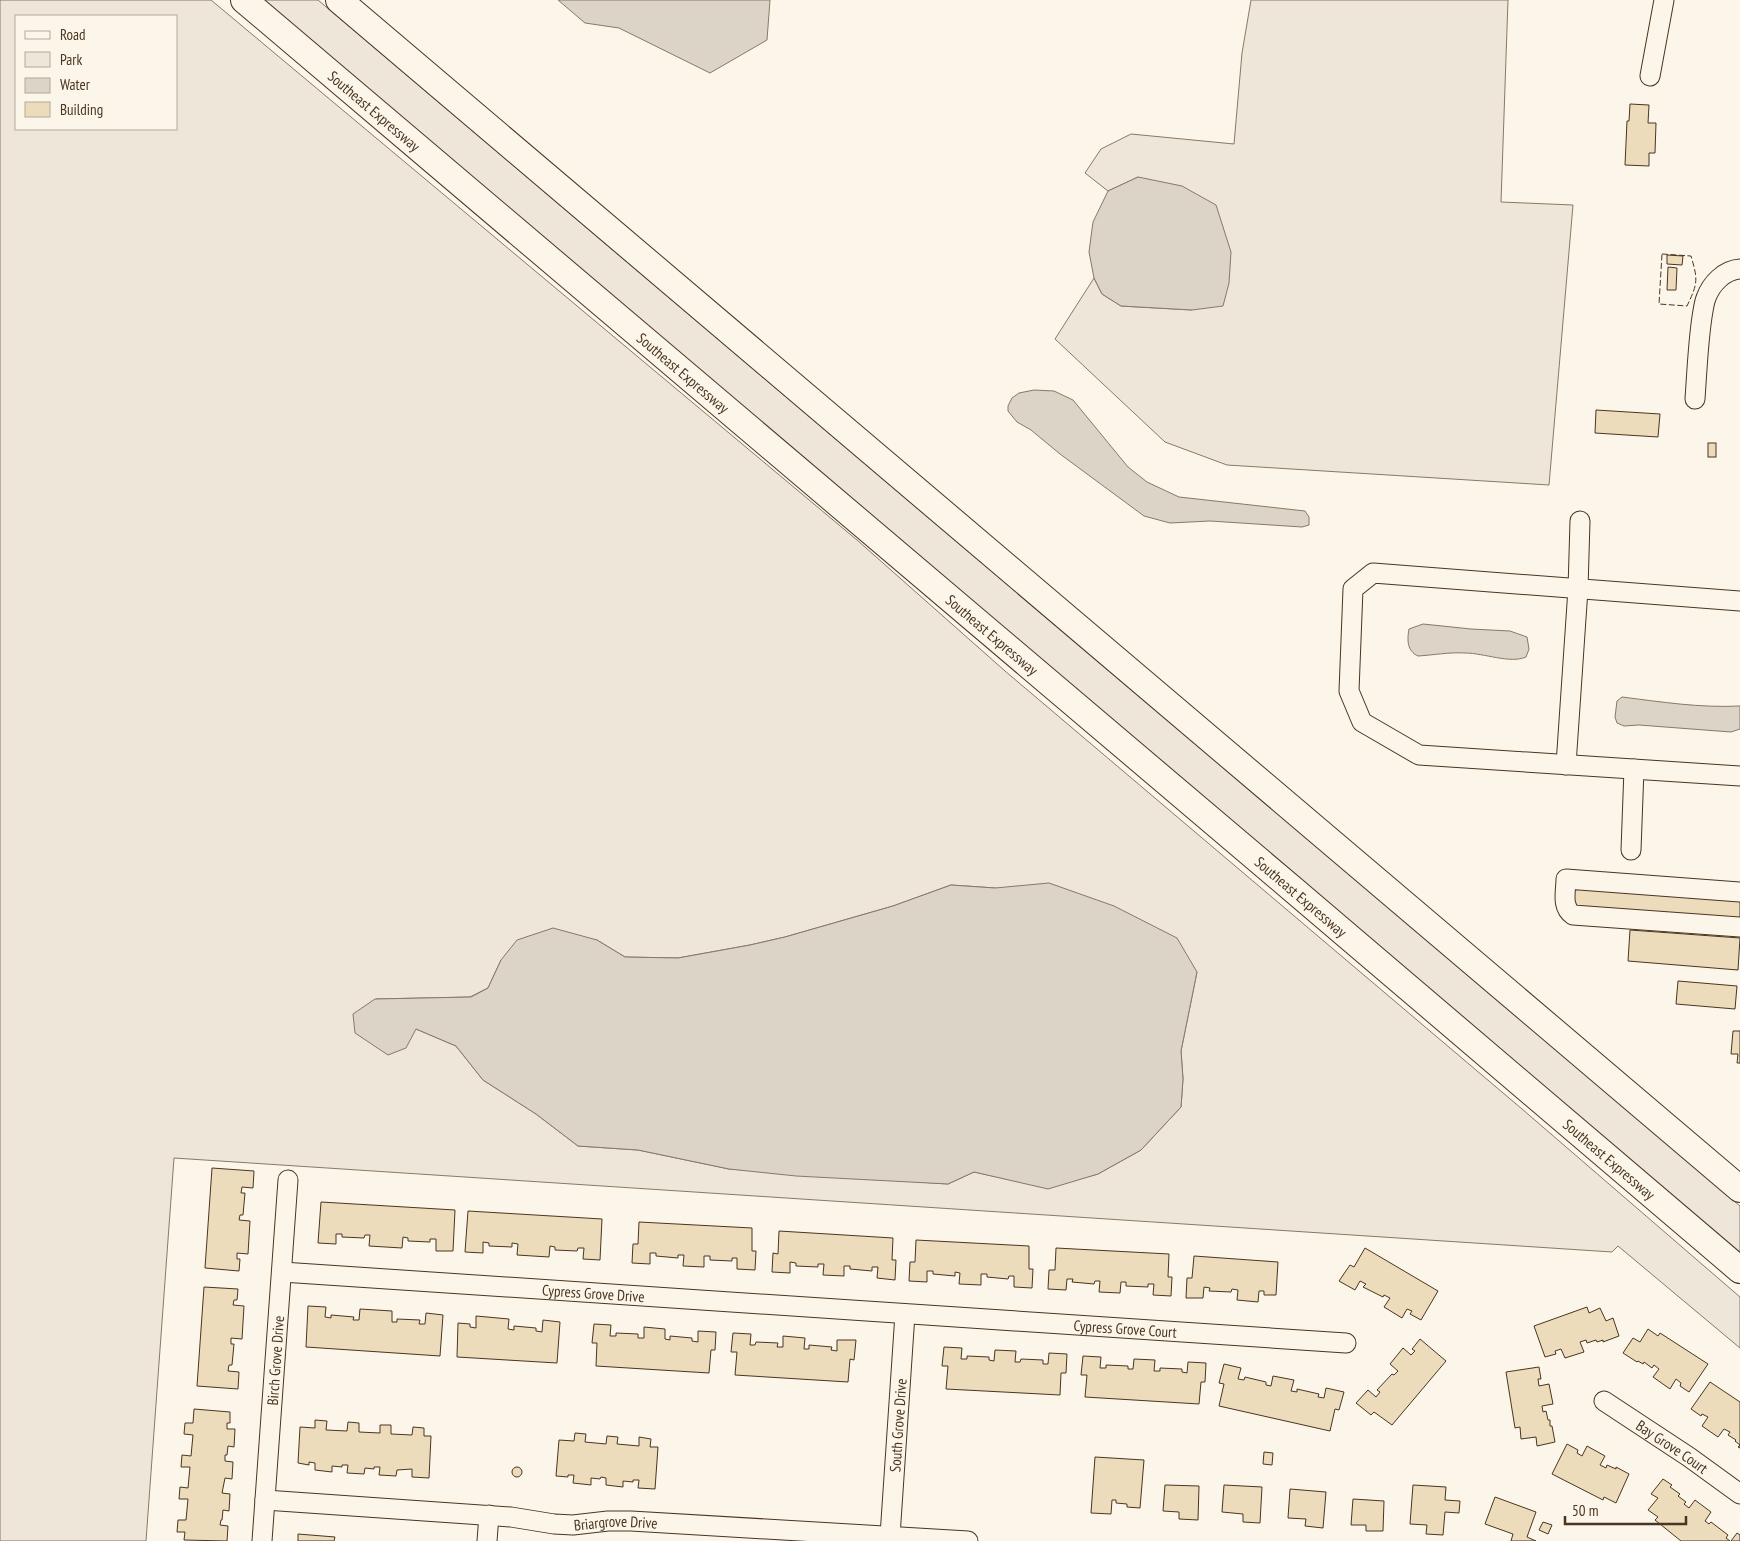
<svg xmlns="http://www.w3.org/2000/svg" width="1740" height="1541" font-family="'PT Sans Narrow',sans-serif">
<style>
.green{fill:#ede6d9;stroke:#887966;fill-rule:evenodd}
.water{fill:#dcd4c6;stroke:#887966}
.building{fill:#ecdcbc;stroke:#4a3520}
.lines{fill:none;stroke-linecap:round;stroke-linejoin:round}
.minor-casing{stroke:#4a3520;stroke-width:21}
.highway-casing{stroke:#4a3520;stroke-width:28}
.minor{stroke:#fbf6e9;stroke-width:19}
.highway{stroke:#fbf6e9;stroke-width:26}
.fence{stroke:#4a3520;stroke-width:1;stroke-dasharray:6 2.5;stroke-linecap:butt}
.labels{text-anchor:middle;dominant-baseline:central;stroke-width:4;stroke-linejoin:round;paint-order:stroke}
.street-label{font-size:15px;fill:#4a3520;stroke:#fbf6e9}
</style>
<rect width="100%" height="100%" fill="#fbf6e9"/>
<g class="green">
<path d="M 0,0 L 211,0 L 857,540 L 1005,671 L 1522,1109 L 1740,1297 L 1740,1348 L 1618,1246 L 1612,1252 L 174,1158 L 146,1541 L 0,1541 ZM 16,16 L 176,16 L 176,129 L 16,129 ZM 951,885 L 995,888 L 1197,972 L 1181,1051 L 1183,1079 L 1181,1107 L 1141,1150 L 1098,1174 L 1048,1188 L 974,1172 L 948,1184 L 729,1169 L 638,1150 L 578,1146 L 536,1114 L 483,1080 L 456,1046 L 416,1029 L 376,999 L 470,997 L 488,988 L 501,960 L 597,940 L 625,957 L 678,958 L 750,945 L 785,937 L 893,906 Z"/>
<polygon points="262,0 318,0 1740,1206 1740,1254"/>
<polygon points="1251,0 1508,0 1501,202 1573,205 1549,485 1227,465 1165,442 1055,339 1094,278 1102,294 1121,306 1192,310 1138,177 1108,191 1085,173 1101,149 1131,134 1234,144 1242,53"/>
</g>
<g class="water">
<polygon points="558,0 770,0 767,40 710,73 619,28 585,23"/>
<polygon points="1138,177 1182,186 1216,205 1231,252 1229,283 1223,306 1192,310 1121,306 1102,294 1094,278 1089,252 1093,222 1108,191"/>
<polygon points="1034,390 1054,391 1073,400 1128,467 1147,482 1179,497 1305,511 1309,517 1309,525 1302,527 1210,521 1170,523 1144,516 1060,454 1031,430 1017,422 1008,411 1008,406 1012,398 1019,393"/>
<path d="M 1423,624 L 1471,629 L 1510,631 L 1527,637 L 1529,649 L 1526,657 C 1510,664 1484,653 1465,653 C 1449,652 1434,655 1418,656 C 1407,651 1407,640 1409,629 Z"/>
<path d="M 1622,697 C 1662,702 1700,708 1740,706 L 1740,729 L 1731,732 L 1639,725 L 1624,726 L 1617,723 L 1615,717 L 1617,701 Z"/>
<polygon points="1049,883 1114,906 1177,938 1197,972 1181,1051 1183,1079 1181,1107 1141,1150 1098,1174 1048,1189 974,1172 948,1184 796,1176 729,1169 638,1150 578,1146 536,1114 483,1080 456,1046 416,1029 406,1048 388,1055 355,1033 353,1014 375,999 471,997 488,988 501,960 517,940 553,928 597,940 625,957 678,958 750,945 785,937 893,906 951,885 995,888"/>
</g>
<g class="building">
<polygon points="1630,104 1649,105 1648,123 1656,123 1655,153 1649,153 1649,166 1625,165 1627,121 1629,121"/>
<polygon points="1667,255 1683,256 1682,265 1667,264"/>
<polygon points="1668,267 1677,268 1676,290 1667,290"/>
<polygon points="1596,410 1660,414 1658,437 1595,433"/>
<rect x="1708" y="443" width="8" height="14"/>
<polygon points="1574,886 1740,899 1740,922 1573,909"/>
<polygon points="1630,930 1740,938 1738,970 1628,961"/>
<polygon points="1678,981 1737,986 1735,1009 1676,1004"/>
<polygon points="1733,1031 1740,1031 1740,1063 1737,1063 1738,1054 1731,1054"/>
<polygon points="212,1168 254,1171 253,1188 242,1187 241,1193 245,1193 243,1215 240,1215 239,1220 250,1221 248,1254 237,1253 237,1259 240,1259 239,1271 205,1268"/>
<polygon points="321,1202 455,1210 453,1251 436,1251 436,1239 430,1239 430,1242 408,1241 408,1238 403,1237 402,1248 369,1246 370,1235 365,1235 364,1238 342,1237 342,1234 336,1234 336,1244 318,1243"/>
<polygon points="468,1211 602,1219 600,1260 583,1259 584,1248 578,1248 577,1251 555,1250 555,1247 550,1246 549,1257 517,1255 518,1244 512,1243 512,1247 489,1246 489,1243 483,1242 483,1253 465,1252"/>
<polygon points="639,1222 752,1228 752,1251 756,1251 755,1270 737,1269 737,1258 732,1258 732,1261 710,1260 710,1256 704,1256 704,1267 683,1266 684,1255 678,1255 678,1258 656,1256 656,1253 650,1253 650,1264 632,1263 633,1244 638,1244"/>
<polygon points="779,1231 893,1238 892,1260 896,1260 895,1280 877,1278 878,1267 872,1267 872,1271 850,1269 850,1266 844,1266 844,1276 823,1275 824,1264 818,1264 818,1267 796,1266 796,1263 790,1262 790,1273 772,1272 773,1253 778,1254"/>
<polygon points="916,1240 1029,1246 1029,1269 1033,1269 1032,1288 1014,1287 1014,1276 1009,1276 1008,1279 987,1277 987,1274 981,1274 981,1285 959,1284 960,1273 955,1272 955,1276 933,1274 933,1271 927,1271 927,1282 909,1281 910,1262 915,1262"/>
<polygon points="1056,1248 1169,1254 1168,1277 1172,1277 1171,1296 1153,1295 1154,1284 1148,1284 1148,1287 1126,1286 1126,1282 1121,1282 1120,1293 1099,1292 1100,1281 1095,1281 1094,1284 1072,1282 1073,1279 1067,1279 1066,1290 1048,1289 1049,1270 1055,1270"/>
<polygon points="1365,1248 1438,1291 1421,1320 1410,1314 1412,1311 1407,1309 1402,1318 1384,1307 1390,1298 1384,1295 1383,1297 1363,1287 1366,1284 1360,1281 1355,1290 1339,1281 1350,1265 1354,1267"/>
<polygon points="1194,1256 1278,1262 1276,1295 1264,1295 1264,1291 1259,1291 1258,1302 1237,1300 1238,1290 1232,1289 1231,1292 1209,1291 1210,1288 1204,1287 1203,1298 1186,1298 1187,1278 1192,1278"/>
<polygon points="204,1287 238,1289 237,1300 234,1300 233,1305 244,1306 242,1339 231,1338 231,1344 234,1344 232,1365 229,1365 228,1371 239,1372 238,1389 197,1386"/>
<polygon points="308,1306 326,1307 325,1317 331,1318 331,1315 354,1317 353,1320 359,1320 360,1309 392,1311 392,1322 397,1322 397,1319 420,1320 419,1324 425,1324 426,1313 443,1315 440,1356 306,1347"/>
<polygon points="1587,1307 1589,1313 1600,1308 1606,1321 1613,1318 1619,1336 1603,1342 1603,1340 1597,1342 1596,1340 1587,1343 1586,1340 1580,1342 1584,1352 1565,1358 1561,1349 1555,1351 1556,1354 1545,1357 1534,1326"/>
<polygon points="476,1316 509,1319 508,1329 514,1330 514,1326 536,1328 536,1331 542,1332 543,1320 560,1322 557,1363 457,1357 458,1323 470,1324 470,1327 476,1328"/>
<polygon points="594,1324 611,1325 610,1336 616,1336 616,1333 638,1334 638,1338 644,1338 644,1327 665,1329 665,1339 670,1340 670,1336 692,1338 692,1341 698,1342 698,1331 716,1332 715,1350 711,1350 709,1373 596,1366 597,1343 592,1343"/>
<polygon points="1648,1329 1658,1336 1660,1333 1708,1364 1689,1392 1680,1386 1681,1383 1676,1379 1670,1389 1653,1377 1659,1369 1654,1365 1652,1368 1644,1362 1643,1364 1638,1361 1637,1362 1623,1353 1633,1338 1640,1342"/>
<polygon points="733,1333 751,1334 750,1345 755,1345 756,1342 778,1343 777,1347 783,1347 783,1336 805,1338 804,1349 809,1349 809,1345 832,1347 831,1350 837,1351 837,1340 856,1340 854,1360 850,1359 848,1382 735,1375 737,1352 731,1352"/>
<polygon points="1420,1339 1446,1361 1392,1425 1374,1412 1371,1415 1356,1403 1368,1390 1376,1397 1380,1392 1377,1390 1392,1374 1394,1375 1398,1371 1390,1364 1403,1348 1411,1355 1415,1351 1412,1349"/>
<polygon points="944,1347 962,1348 961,1359 967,1359 967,1356 989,1357 989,1360 994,1361 995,1350 1016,1351 1015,1362 1020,1362 1021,1359 1043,1360 1043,1364 1048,1364 1049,1353 1067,1354 1066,1373 1061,1373 1060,1395 946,1389 948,1366 942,1366"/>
<polygon points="1083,1356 1101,1357 1100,1368 1106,1368 1106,1365 1128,1366 1128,1369 1133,1369 1134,1359 1155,1360 1154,1371 1160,1371 1160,1368 1182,1369 1182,1372 1187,1373 1188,1362 1206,1363 1205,1382 1201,1382 1199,1404 1085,1397 1087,1375 1081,1375"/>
<polygon points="1224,1364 1241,1368 1238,1379 1244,1380 1245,1377 1266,1382 1266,1385 1271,1386 1273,1376 1294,1380 1291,1391 1297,1392 1297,1389 1319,1394 1318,1397 1324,1398 1326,1388 1344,1392 1339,1410 1335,1409 1330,1431 1219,1406 1224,1384 1219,1383"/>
<polygon points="1539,1367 1541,1379 1538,1379 1539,1386 1549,1384 1553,1404 1542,1406 1543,1412 1546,1411 1548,1420 1550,1420 1550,1426 1552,1426 1555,1442 1537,1446 1536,1437 1521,1439 1520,1427 1515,1428 1506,1372"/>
<polygon points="1710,1382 1740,1402 1740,1448 1738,1447 1740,1445 1735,1441 1736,1440 1728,1435 1730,1432 1724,1429 1718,1437 1702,1426 1708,1417 1702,1414 1701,1416 1691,1409"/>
<polygon points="194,1409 230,1412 230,1423 227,1423 227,1429 235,1429 234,1447 228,1446 227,1455 225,1455 225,1461 233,1462 232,1479 225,1478 222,1493 230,1494 229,1511 223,1510 222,1520 221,1520 220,1525 228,1526 227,1541 184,1540 185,1532 177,1532 178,1520 186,1520 188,1499 179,1499 180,1487 188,1488 190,1467 181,1467 182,1455 191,1456 193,1435 184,1434 185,1423 193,1423"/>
<polygon points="315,1420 327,1421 326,1430 347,1431 348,1422 359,1423 359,1432 380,1433 380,1425 391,1425 391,1434 412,1435 413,1427 424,1428 424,1436 431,1436 429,1478 412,1477 412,1469 397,1470 396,1476 379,1475 380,1467 374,1467 374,1469 365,1468 364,1474 347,1473 348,1465 342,1465 342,1467 332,1466 332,1472 315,1470 315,1463 309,1462 309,1465 298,1463 300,1427 315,1428"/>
<polygon points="575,1433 586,1434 585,1442 606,1444 607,1436 618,1437 617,1444 639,1446 639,1437 651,1439 650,1447 658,1447 655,1489 638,1488 639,1480 633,1480 633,1482 623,1481 623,1487 606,1485 606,1478 601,1477 600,1479 591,1478 591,1485 573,1483 574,1475 568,1475 568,1477 556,1476 559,1440 574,1441"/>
<polygon points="1567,1444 1578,1450 1577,1453 1582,1456 1587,1446 1605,1456 1600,1465 1606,1468 1607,1465 1616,1469 1616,1467 1629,1474 1616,1503 1604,1497 1603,1500 1552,1474"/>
<polygon points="1264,1452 1273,1453 1272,1465 1263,1464"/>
<polygon points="1095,1457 1144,1460 1140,1508 1127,1507 1127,1504 1116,1503 1116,1500 1112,1500 1111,1514 1091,1513"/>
<circle cx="517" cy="1472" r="5"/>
<polygon points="1663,1479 1672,1485 1670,1487 1680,1494 1678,1496 1686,1502 1684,1504 1689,1508 1695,1500 1711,1512 1705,1521 1709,1524 1711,1522 1728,1535 1726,1538 1730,1541 1681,1541 1655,1520 1658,1517 1648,1510 1658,1498 1651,1494"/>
<polygon points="1165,1485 1199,1486 1198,1520 1179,1519 1179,1512 1163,1511"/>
<polygon points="1224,1485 1262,1487 1260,1523 1243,1522 1243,1514 1222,1512"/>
<polygon points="1413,1485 1446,1487 1445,1500 1460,1501 1459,1513 1445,1512 1443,1535 1426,1534 1427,1525 1410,1524"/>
<polygon points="1290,1489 1326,1492 1323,1528 1305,1526 1306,1519 1288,1518"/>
<polygon points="1495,1497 1536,1512 1527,1537 1536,1541 1511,1541 1513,1534 1485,1524"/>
<polygon points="1353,1499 1384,1501 1383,1531 1366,1531 1366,1525 1351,1525"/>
<polygon points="1543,1522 1552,1525 1548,1534 1539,1530"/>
<polygon points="1737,1533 1740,1535 1740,1541 1731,1541"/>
<polygon points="298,1534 335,1537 334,1541 298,1541"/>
</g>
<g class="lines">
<g class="minor-casing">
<g id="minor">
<polyline points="1650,76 1664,0"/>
<path d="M 1695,399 C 1697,371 1698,344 1702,317 C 1703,311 1704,303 1706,298 C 1711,284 1724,270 1740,269"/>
<polyline points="1740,601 1373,573 1353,589 1349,691 1362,722 1419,755 1740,776"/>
<polyline points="1566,765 1578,589 1580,521"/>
<polyline points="1631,850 1634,769"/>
<path d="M 1740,892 L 1566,879 C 1566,891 1561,907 1573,915 L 1740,927"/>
<path id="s1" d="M 282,1272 L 1346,1343"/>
<path id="s2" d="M 1604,1401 L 1689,1457 L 1740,1494"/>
<path id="s3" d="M 265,1500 L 511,1517 L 554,1524 L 573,1525 L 608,1521 L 631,1521 L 968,1541"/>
<path id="s4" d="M 890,1536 L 905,1314"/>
<path id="s5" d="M 262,1541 L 288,1180"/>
<polyline points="487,1541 489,1515"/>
</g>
</g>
<g class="highway-casing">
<g id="highway">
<path id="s6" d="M 244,0 L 1296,892 L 1740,1270"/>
<polyline points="339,0 1740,1189"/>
</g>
</g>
<use href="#minor" class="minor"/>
<use href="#highway" class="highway"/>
<path class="fence" d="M 1662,254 L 1691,256 C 1698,280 1698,283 1687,306 L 1659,304 Z"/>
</g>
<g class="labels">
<g class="street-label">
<text stroke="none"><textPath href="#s6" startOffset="171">Southeast Expressway</textPath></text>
<text stroke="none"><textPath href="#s6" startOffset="576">Southeast Expressway</textPath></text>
<text stroke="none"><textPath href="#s6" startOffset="981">Southeast Expressway</textPath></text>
<text stroke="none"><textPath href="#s6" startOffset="1386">Southeast Expressway</textPath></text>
<text stroke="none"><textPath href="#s6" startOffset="1791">Southeast Expressway</textPath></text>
<text stroke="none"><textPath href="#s1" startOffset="312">Cypress Grove Drive</textPath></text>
<text stroke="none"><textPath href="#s1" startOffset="845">Cypress Grove Court</textPath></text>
<text stroke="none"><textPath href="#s5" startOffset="181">Birch Grove Drive</textPath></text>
<text stroke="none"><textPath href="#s4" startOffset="111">South Grove Drive</textPath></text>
<text stroke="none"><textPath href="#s2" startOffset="82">Bay Grove Court</textPath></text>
<text stroke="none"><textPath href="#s3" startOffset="352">Briargrove Drive</textPath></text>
</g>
</g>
<rect x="15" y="15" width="162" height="115" fill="#fbf6e9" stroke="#b4a999"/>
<rect x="25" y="31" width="25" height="8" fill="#fbf6e9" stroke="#b4a999"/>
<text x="60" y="40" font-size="15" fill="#4a3520">Road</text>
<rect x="25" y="52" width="25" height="15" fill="#ede6d9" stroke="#b4a999"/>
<text x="60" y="65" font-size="15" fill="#4a3520">Park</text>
<rect x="25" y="78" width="25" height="15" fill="#dcd4c6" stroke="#b4a999"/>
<text x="60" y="90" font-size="15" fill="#4a3520">Water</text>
<rect x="25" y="102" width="25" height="15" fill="#ecdcbc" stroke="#b4a999"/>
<text x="60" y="115" font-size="15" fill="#4a3520">Building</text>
<path d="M1565 1516v8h121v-8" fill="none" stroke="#4a3520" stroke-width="2.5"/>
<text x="1572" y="1516" font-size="15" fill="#4a3520" stroke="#fbf6e9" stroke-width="4" paint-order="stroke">50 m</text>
</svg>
